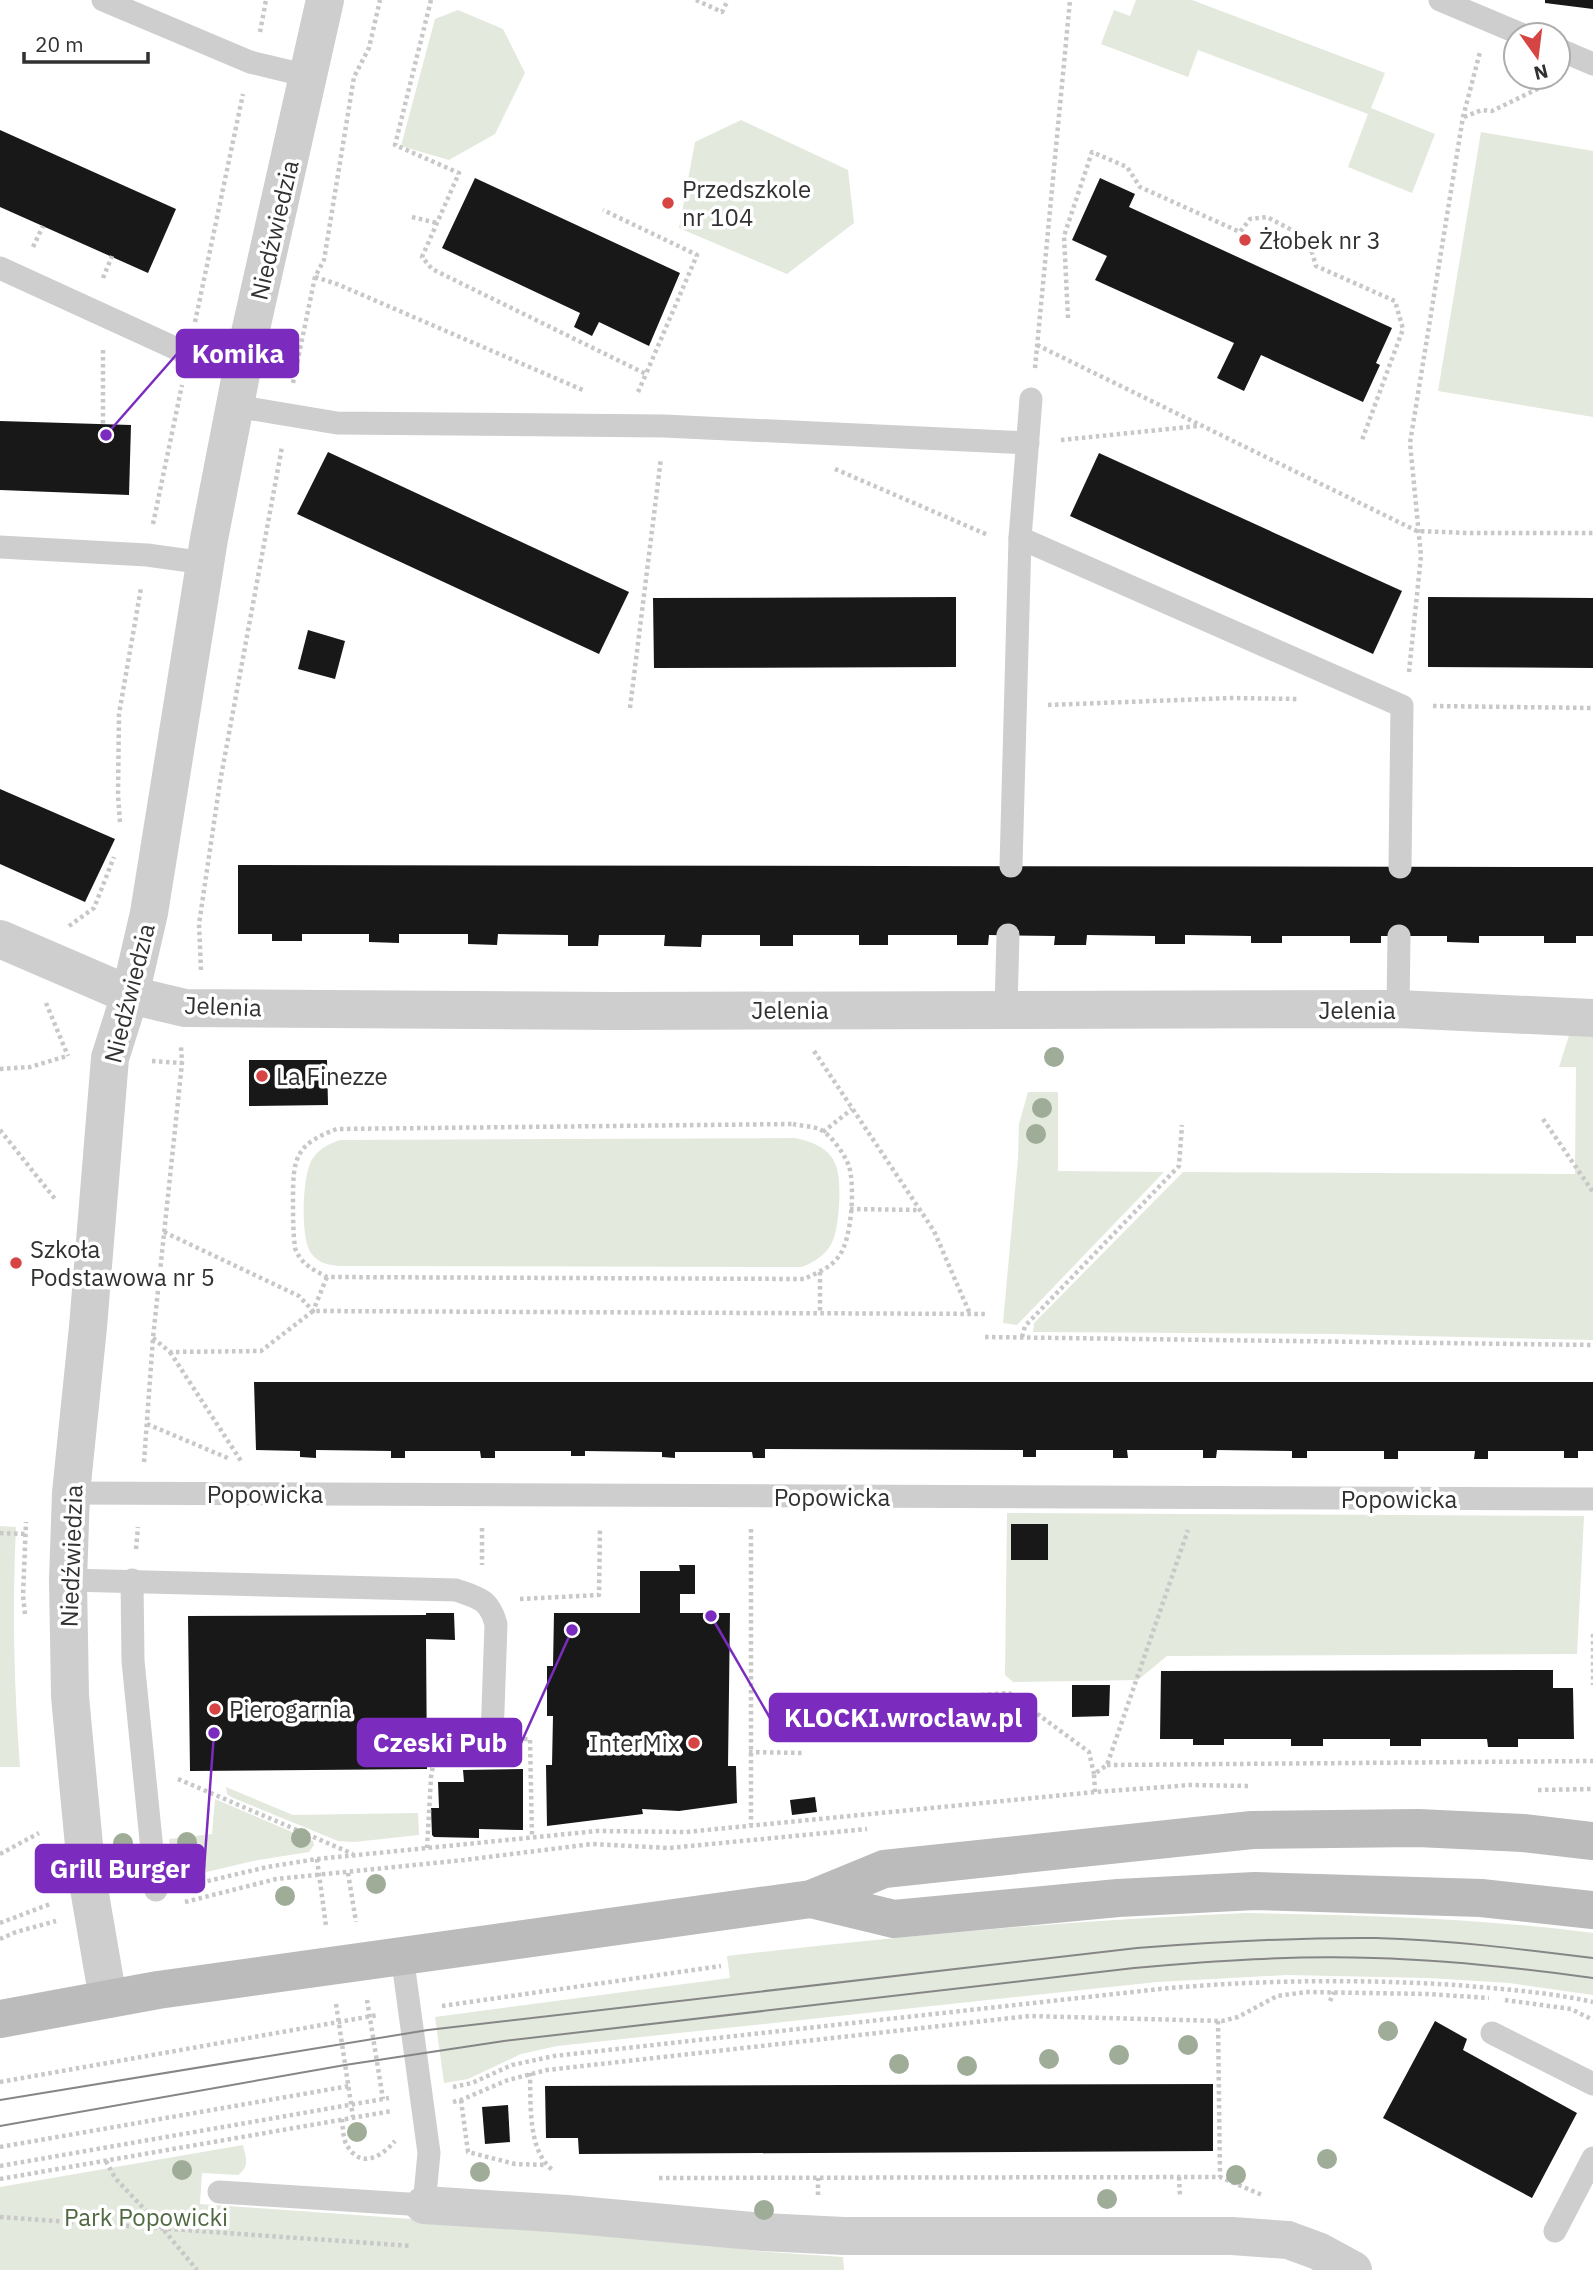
<svg xmlns="http://www.w3.org/2000/svg" width="1593" height="2270" font-family="'IBM Plex Sans',sans-serif">
<style>
.green{fill:#e3e9dd}
.building{fill:#181818}
.lines{fill:none;stroke-linecap:round;stroke-linejoin:round}
.path{stroke:#c8c8c8;stroke-width:4.5;stroke-dasharray:3.5 3.5;stroke-linecap:butt}
.lane{stroke:#cecece;stroke-width:23}
.street{stroke:#cecece;stroke-width:38}
.secondary{stroke:#bbb;stroke-width:38}
.tram{stroke:#868686;stroke-width:2}
.tree{fill:#9fac97}
.poi-dot{fill:#d64544;stroke:#fff;stroke-width:2.5}
.labels{text-anchor:middle;dominant-baseline:central;stroke-width:7;stroke-linejoin:round;paint-order:stroke}
.poi-label{font-size:24px;fill:#313131;stroke:#fff;text-anchor:start}
.street-label{font-size:24px;fill:#313131;stroke:#fff}
.park-label{font-size:24px;fill:#516942;stroke:#fff}
.leader{fill:none;stroke:#7b2cbf;stroke-width:2.5}
.callout-dot{fill:#7b2cbf;stroke:#fff;stroke-width:2.5}
.callout{fill:#7b2cbf;stroke:#7b2cbf;stroke-width:2.5}
.callout-label{font-size:26px;text-anchor:middle;font-weight:bold;fill:#fff}
</style>
<rect width="100%" height="100%" fill="#fff"/>
<g class="green">
<polygon points="1136,0 1192,0 1385,73 1371,108 1435,134 1412,193 1348,167 1368,114 1198,50 1188,77 1101,44 1114,10 1130,16"/>
<polygon points="458,10 503,29 525,73 495,134 449,160 401,146 435,19"/>
<polygon points="741,120 848,170 854,223 787,274 679,228 695,142"/>
<polygon points="1481,132 1593,151 1593,417 1438,391"/>
<polygon points="1571,1029 1593,1030 1593,1340 1334,1334 1033,1332 1034,1323 1183,1172 1575,1174 1576,1067 1559,1067"/>
<polygon points="1028,1092 1058,1092 1058,1171 1164,1172 1017,1325 1003,1323 1018,1158 1019,1124"/>
<path d="M 795,1138 C 838,1147 841,1167 839,1206 C 836,1238 834,1254 802,1267 L 339,1266 C 328,1265 318,1263 311,1253 C 300,1239 302,1172 313,1158 C 320,1148 329,1144 340,1140 Z"/>
<polygon points="1007,1513 1584,1516 1577,1654 1167,1656 1138,1680 1013,1682 1005,1675"/>
<path d="M 0,1526 L 16,1527 C 12,1609 14,1685 20,1767 L 0,1767 Z"/>
<polygon points="226,1787 293,1815 418,1813 419,1835 354,1842 338,1841 231,1797 227,1794"/>
<polygon points="215,1799 313,1841 314,1845 309,1852 253,1861 173,1880 169,1839 212,1834"/>
<path d="M 1246,1913 C 1362,1915 1478,1918 1593,1933 L 1593,1995 L 1509,1983 L 1429,1978 L 1287,1975 L 1157,1982 L 557,2046 L 521,2054 L 468,2079 L 444,2083 L 435,2017 L 730,1978 L 727,1956 C 900,1936 1072,1920 1246,1913 Z"/>
<path d="M 243,2145 C 246,2159 250,2166 238,2175 L 202,2173 L 200,2204 L 639,2235 L 756,2251 L 843,2257 L 844,2270 L 0,2270 L 0,2187 Z"/>
</g>
<g class="building">
<polygon points="1545,0 1593,0 1593,9 1545,3"/>
<polygon points="0,130 176,209 148,273 0,207"/>
<polygon points="475,178 680,273 649,346 599,322 592,336 574,327 580,313 442,248"/>
<polygon points="1100,178 1135,194 1129,207 1392,328 1376,363 1380,365 1363,402 1261,355 1244,391 1217,378 1234,343 1095,280 1107,256 1072,240"/>
<polygon points="0,421 131,425 129,495 0,490"/>
<polygon points="328,452 629,592 599,654 297,514"/>
<polygon points="1099,453 1402,591 1373,654 1070,516"/>
<polygon points="956,597 956,667 654,668 653,598"/>
<polygon points="1428,597 1593,598 1593,668 1428,667"/>
<polygon points="308,630 345,641 335,679 298,669"/>
<polygon points="0,789 115,839 85,902 0,864"/>
<polygon points="238,865 1593,867 1593,936 1576,936 1576,943 1544,943 1544,936 1479,936 1479,943 1447,942 1447,936 1381,936 1381,943 1350,943 1350,936 1282,936 1282,943 1251,943 1251,936 1185,935 1185,944 1155,944 1155,936 1087,935 1086,945 1054,945 1055,936 989,935 988,945 957,945 957,935 888,935 888,945 859,945 859,935 793,935 793,946 760,946 760,935 702,935 701,947 664,946 665,935 599,935 598,946 568,946 568,935 498,934 497,945 468,944 468,934 399,934 399,943 369,942 369,934 302,934 302,941 272,941 272,934 238,934"/>
<polygon points="249,1060 327,1060 328,1105 249,1106"/>
<polygon points="254,1382 1593,1382 1593,1451 1578,1451 1578,1458 1564,1458 1564,1451 1488,1451 1488,1459 1474,1459 1475,1451 1398,1451 1398,1459 1384,1459 1384,1451 1307,1451 1307,1458 1292,1458 1292,1451 1217,1450 1216,1458 1203,1458 1203,1450 1127,1450 1128,1458 1113,1458 1113,1450 1036,1450 1036,1457 1023,1457 1023,1450 769,1449 765,1449 765,1458 753,1458 752,1452 675,1452 675,1458 662,1457 662,1452 585,1451 585,1456 571,1456 571,1451 495,1451 495,1458 481,1458 480,1451 405,1451 405,1458 391,1458 391,1451 316,1450 316,1458 300,1457 300,1451 256,1450"/>
<rect x="1011" y="1524" width="37" height="36"/>
<polygon points="679,1565 695,1565 695,1594 680,1594 680,1613 730,1613 728,1766 736,1766 737,1803 679,1811 642,1809 643,1814 547,1826 546,1765 552,1765 553,1716 547,1716 547,1666 553,1666 554,1613 640,1613 640,1571 680,1571"/>
<polygon points="426,1613 454,1613 455,1640 426,1639 427,1769 190,1771 188,1616 426,1615"/>
<polygon points="1553,1670 1553,1688 1573,1688 1574,1739 1518,1739 1518,1747 1488,1747 1487,1739 1421,1739 1421,1746 1390,1746 1390,1739 1323,1739 1323,1746 1291,1746 1291,1739 1224,1739 1224,1745 1193,1745 1193,1739 1160,1739 1161,1671"/>
<polygon points="1072,1685 1110,1685 1109,1716 1072,1717"/>
<polygon points="523,1769 523,1830 479,1829 479,1838 434,1837 432,1835 431,1808 439,1808 438,1782 464,1782 463,1770"/>
<polygon points="815,1797 817,1812 792,1815 790,1800"/>
<polygon points="1435,2021 1467,2039 1463,2050 1577,2113 1532,2198 1383,2118"/>
<polygon points="1213,2084 1213,2151 579,2154 578,2138 546,2138 545,2086"/>
<polygon points="508,2105 510,2142 485,2144 482,2107"/>
</g>
<g class="lines">
<g class="path">
<polyline points="431,0 395,145 459,173 422,257 432,269 646,374 697,255 603,210"/>
<polyline points="696,0 722,12 728,0"/>
<polyline points="260,32 266,0"/>
<polyline points="1464,117 1482,110 1492,111 1552,82"/>
<polyline points="412,217 437,223"/>
<polyline points="33,247 43,226"/>
<polyline points="315,277 337,284 585,391"/>
<polyline points="103,278 112,256"/>
<polyline points="1068,318 1064,236 1092,152 1127,167 1140,187 1240,232 1250,219 1267,217 1303,236 1311,249 1316,266 1395,301 1403,329 1362,440"/>
<polyline points="195,322 243,94"/>
<polyline points="1037,345 1417,531 1469,533 1593,533"/>
<polyline points="103,350 103,424"/>
<polyline points="1035,368 1070,0"/>
<polyline points="293,383 315,277 324,260 354,77 369,48 380,0"/>
<polyline points="638,392 646,374"/>
<polyline points="1061,440 1198,426"/>
<polyline points="835,469 988,535"/>
<polyline points="153,524 182,385"/>
<polyline points="1409,672 1421,556 1410,443 1463,117 1480,52"/>
<polyline points="1048,705 1231,698 1298,699"/>
<polyline points="1433,706 1593,708"/>
<polyline points="630,708 661,458"/>
<polyline points="120,822 118,795 119,714 141,588"/>
<polyline points="69,926 94,908 114,857"/>
<polyline points="201,970 199,924 220,782 282,447"/>
<polyline points="46,1003 68,1056"/>
<polyline points="814,1051 934,1231 970,1314"/>
<polyline points="152,1061 182,1063"/>
<polyline points="0,1069 30,1067 67,1056"/>
<polyline points="1543,1119 1593,1192"/>
<path d="M 793,1124 C 801,1126 812,1126 819,1129 C 831,1134 845,1155 849,1166 C 855,1186 852,1239 839,1256 C 831,1268 816,1273 804,1279 L 327,1277 C 312,1269 301,1264 295,1248 C 293,1232 293,1216 293,1199 C 293,1159 295,1144 337,1129 Z"/>
<polyline points="0,1130 55,1199"/>
<polyline points="823,1132 852,1109"/>
<polyline points="850,1209 919,1210"/>
<polyline points="164,1232 299,1296 313,1311 327,1277"/>
<polyline points="820,1272 820,1313"/>
<polyline points="985,1337 1593,1345"/>
<polyline points="1022,1337 1025,1326 1179,1166 1182,1125"/>
<polyline points="153,1338 170,1352 261,1351 313,1311 986,1314"/>
<polyline points="170,1352 241,1461"/>
<polyline points="147,1424 230,1459"/>
<polyline points="144,1462 153,1338 182,1063 181,1046"/>
<polyline points="482,1528 482,1565"/>
<polyline points="751,1529 751,1825"/>
<polyline points="0,1533 25,1534"/>
<polyline points="136,1549 138,1527"/>
<polyline points="520,1599 599,1595 600,1528"/>
<polyline points="25,1614 23,1596 26,1522"/>
<polyline points="1593,1634 1593,1685"/>
<polyline points="981,1695 1009,1693 1089,1752 1094,1774"/>
<polyline points="524,1739 530,1739 532,1837"/>
<polyline points="749,1752 803,1753"/>
<polyline points="1107,1765 1593,1761"/>
<polyline points="178,1779 353,1854"/>
<polyline points="1538,1790 1593,1789"/>
<polyline points="1095,1792 1094,1774 1107,1765 1188,1530"/>
<polyline points="427,1848 431,1777 438,1737 459,1737"/>
<polyline points="0,1854 39,1833"/>
<polyline points="317,1859 326,1926"/>
<polyline points="348,1873 356,1922"/>
<polyline points="187,1886 267,1867 317,1859 597,1831 686,1832 1095,1792 1190,1785 1249,1786"/>
<polyline points="185,1902 276,1879 464,1860 592,1844 669,1848 867,1829"/>
<polyline points="0,1923 50,1904"/>
<polyline points="0,1939 16,1932 56,1921"/>
<polyline points="367,2000 383,2099"/>
<polyline points="1505,2000 1571,2009 1593,2020"/>
<polyline points="1330,2001 1334,1992"/>
<polyline points="336,2004 353,2117"/>
<polyline points="442,2006 721,1966"/>
<polyline points="1218,2021 1220,2177"/>
<path d="M 530,2073 C 531,2103 527,2152 554,2171"/>
<polyline points="0,2082 378,2015"/>
<path d="M 453,2087 L 472,2083 L 512,2065 L 554,2056 L 1169,1988 C 1265,1980 1360,1979 1456,1985 C 1502,1989 1548,1992 1593,2002"/>
<polyline points="461,2100 468,2152 515,2164 545,2165"/>
<polyline points="453,2102 461,2100 508,2080 547,2070 1029,2016 1222,2021 1238,2017 1277,1996 1306,1992 1427,1994 1489,1998"/>
<path d="M 342,2119 C 343,2128 343,2141 348,2147 C 362,2169 382,2156 395,2141"/>
<polyline points="0,2147 349,2086"/>
<polyline points="106,2161 115,2178 163,2229 197,2270"/>
<polyline points="0,2166 389,2098"/>
<polyline points="1179,2177 1180,2197"/>
<polyline points="659,2178 1220,2177 1262,2195"/>
<polyline points="0,2179 392,2111"/>
<polyline points="818,2195 818,2178"/>
<polyline points="0,2217 412,2246"/>
</g>
<g class="lane">
<polyline points="103,0 250,62 308,76"/>
<polyline points="1440,0 1523,35"/>
<polyline points="1558,49 1593,64"/>
<polyline points="0,268 188,354 243,364"/>
<polyline points="235,406 337,423 664,426 1028,443"/>
<polyline points="1020,538 1402,706 1400,867"/>
<polyline points="0,547 147,555 205,563"/>
<polyline points="1011,866 1020,538 1031,399"/>
<polyline points="1006,1009 1008,935"/>
<polyline points="1398,1009 1399,936"/>
<polyline points="71,1493 1593,1499"/>
<path d="M 68,1580 L 456,1590 C 479,1598 489,1599 496,1624 L 492,1738"/>
<polyline points="132,1580 133,1661 156,1890"/>
<polyline points="1492,2033 1593,2084"/>
<polyline points="219,2192 424,2205 429,2153 402,1955"/>
<polyline points="1555,2231 1593,2158"/>
</g>
<g class="street">
<polyline points="0,939 130,995 185,1008 615,1011 1398,1009 1593,1018"/>
<polyline points="108,1999 87,1877 76,1761 70,1696 68,1580 71,1493 88,1327 110,1058 130,995 149,913 209,539 243,364 325,0"/>
<polyline points="424,2205 567,2214 763,2232 844,2236 1232,2236 1288,2240 1318,2251 1353,2270"/>
</g>
<g class="secondary">
<polyline points="811,1899 894,1919 1118,1898 1255,1891 1481,1898 1593,1910"/>
<polyline points="0,2019 158,1990 811,1899 884,1869 1252,1830 1418,1828 1523,1833 1593,1841"/>
</g>
<g class="tram">
<path d="M 0,2100 L 428,2030 L 1137,1948 C 1216,1942 1296,1937 1376,1938 C 1448,1940 1521,1949 1593,1958"/>
<path d="M 0,2126 L 345,2065 L 504,2041 L 1134,1968 C 1214,1961 1294,1955 1374,1958 C 1448,1960 1520,1968 1593,1978"/>
</g>
</g>
<g class="tree">
<circle cx="1054" cy="1057" r="10"/>
<circle cx="1042" cy="1108" r="10"/>
<circle cx="1036" cy="1134" r="10"/>
<circle cx="301" cy="1838" r="10"/>
<circle cx="187" cy="1842" r="10"/>
<circle cx="123" cy="1843" r="10"/>
<circle cx="376" cy="1884" r="10"/>
<circle cx="285" cy="1896" r="10"/>
<circle cx="1388" cy="2031" r="10"/>
<circle cx="1188" cy="2045" r="10"/>
<circle cx="1119" cy="2055" r="10"/>
<circle cx="1049" cy="2059" r="10"/>
<circle cx="899" cy="2064" r="10"/>
<circle cx="967" cy="2066" r="10"/>
<circle cx="357" cy="2132" r="10"/>
<circle cx="1327" cy="2159" r="10"/>
<circle cx="182" cy="2170" r="10"/>
<circle cx="480" cy="2172" r="10"/>
<circle cx="1236" cy="2175" r="10"/>
<circle cx="1107" cy="2199" r="10"/>
<circle cx="764" cy="2210" r="10"/>
</g>
<g class="poi-dot">
<circle cx="668" cy="203" r="7"/>
<circle cx="1245" cy="240" r="7"/>
<circle cx="262" cy="1076" r="7"/>
<circle cx="16" cy="1263" r="7"/>
<circle cx="215" cy="1709" r="7"/>
<circle cx="694" cy="1743" r="7"/>
</g>
<g class="labels">
<g class="poi-label">
<text x="682" y="189">Przedszkole<tspan x="682" dy="28">nr 104</tspan></text>
<text x="1259" y="240">Żłobek nr 3</text>
<text x="276" y="1076">La Finezze</text>
<text x="30" y="1249">Szkoła<tspan x="30" dy="28">Podstawowa nr 5</tspan></text>
<text x="229" y="1709">Pierogarnia</text>
<text x="680" y="1743" text-anchor="end">InterMix</text>
</g>
<g class="street-label">
<text transform="translate(274 230) rotate(-77)">Niedźwiedzia</text>
<text transform="translate(129 993) rotate(-76)">Niedźwiedzia</text>
<text transform="translate(223 1006) rotate(2)">Jelenia</text>
<text x="790" y="1010">Jelenia</text>
<text x="1357" y="1010">Jelenia</text>
<text x="265" y="1494">Popowicka</text>
<text x="832" y="1497">Popowicka</text>
<text x="1399" y="1499">Popowicka</text>
<text transform="translate(71 1556) rotate(-88)">Niedźwiedzia</text>
</g>
<g class="park-label">
<text x="146" y="2217">Park Popowicki</text>
</g>
</g>
<path class="leader" d="M106 435L177 354M711 1616L770 1718M572 1630L521 1743M214 1733L204 1869"/>
<g class="callout-dot">
<circle cx="106" cy="435" r="7"/>
<circle cx="711" cy="1616" r="7"/>
<circle cx="572" cy="1630" r="7"/>
<circle cx="214" cy="1733" r="7"/>
</g>
<g class="callout">
<rect x="177" y="330" width="121" height="47" rx="7"/>
<rect x="770" y="1694" width="266" height="47" rx="7"/>
<rect x="358" y="1719" width="163" height="47" rx="7"/>
<rect x="36" y="1845" width="168" height="47" rx="7"/>
</g>
<g class="callout-label">
<text x="238" y="363">Komika</text>
<text x="903" y="1727">KLOCKI.wroclaw.pl</text>
<text x="440" y="1752">Czeski Pub</text>
<text x="120" y="1878">Grill Burger</text>
</g>
<g transform="translate(1537 56) rotate(166)"><circle r="33" fill="#ffffff" stroke="#adadad" stroke-width="2"/>
<path d="M0-5L12 26L0 18L-12 26Z" fill="#d64544"/>
<text y="-10" font-size="19" font-weight="bold" text-anchor="middle" fill="#313131">N</text>
</g>
<path d="M24 52v10h124v-10" fill="none" stroke="#313131" stroke-width="3.5"/>
<text x="35" y="52" font-size="21" fill="#313131" stroke="#ffffff" stroke-width="5" paint-order="stroke">20 m</text>
</svg>
